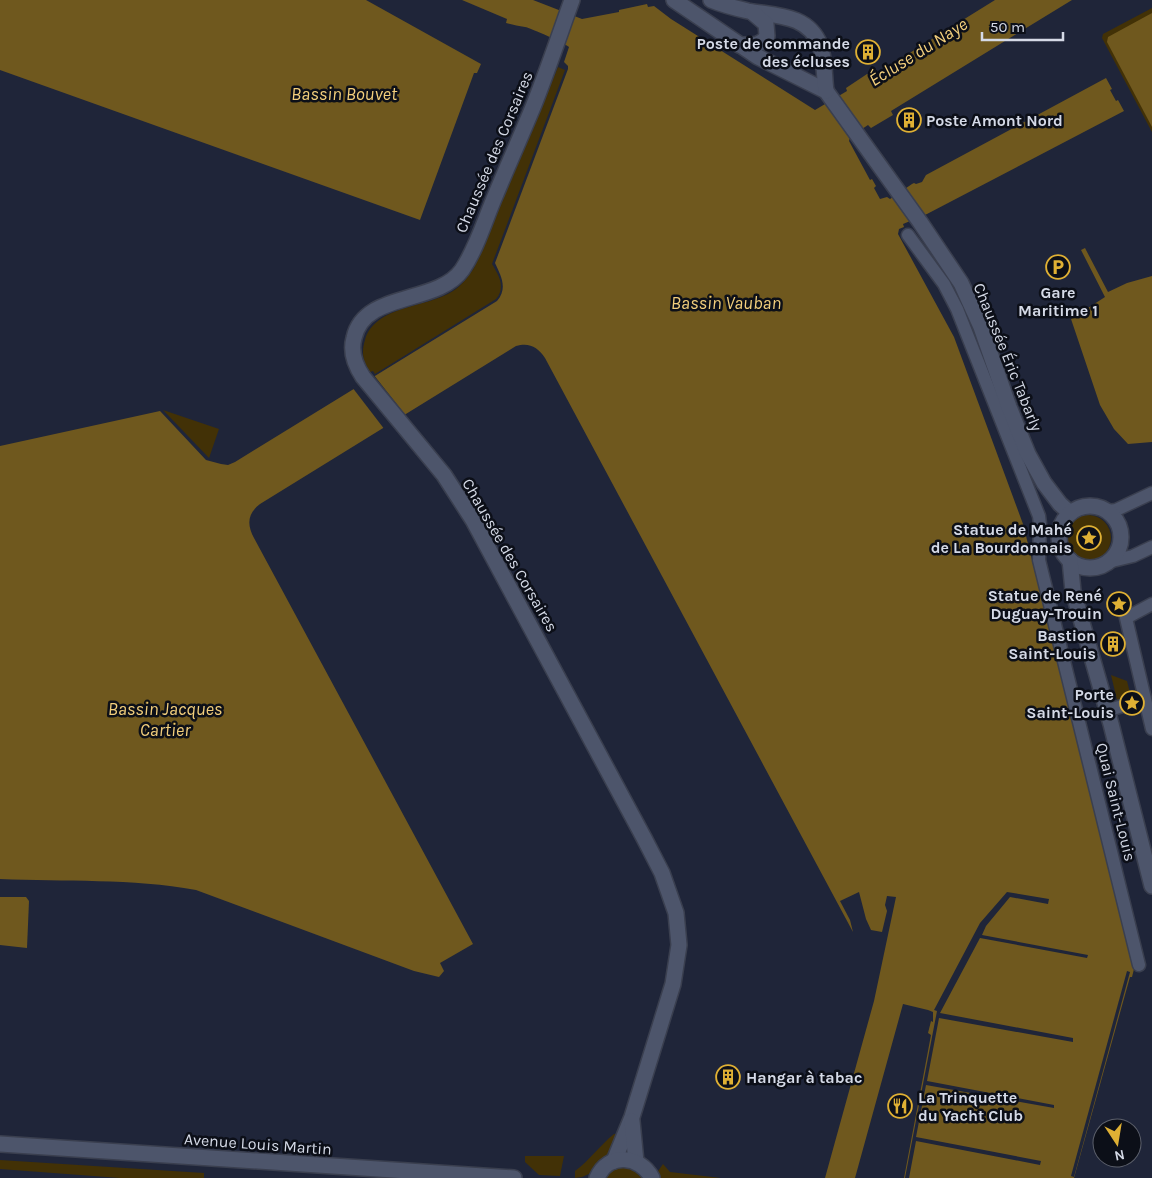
<svg xmlns="http://www.w3.org/2000/svg" width="1152" height="1178" font-family="Karla,sans-serif">
<style>
.green{fill:#423106}
.water{fill:#6f581e}
.pier{fill:#1f2539}
.lines{fill:none;stroke-linecap:round;stroke-linejoin:round}
.street-casing{stroke:#3a3f4f;stroke-width:15}
.secondary-casing{stroke:#3a3f4f;stroke-width:18}
.street{stroke:#4d556b;stroke-width:12}
.secondary{stroke:#4d556b;stroke-width:15}
.labels{text-anchor:middle;dominant-baseline:central;stroke-width:5;stroke-linejoin:round;paint-order:stroke}
.poi-label{font-size:16px;font-weight:bold;fill:#d5dae7;stroke:#0c0f18;text-anchor:end}
.street-label{font-size:16px;fill:#d5dae7;stroke:#0c0f18}
.water-label{font-size:18px;font-style:italic;fill:#f3cf7c;stroke:#0c0f18}
</style>
<rect width="100%" height="100%" fill="#1f2539"/>
<g class="green">
<polygon points="1152,8 1152,132 1102,38 1103,34"/>
<path d="M 558,67 L 565,70 L 492,264 C 499,276 506,287 496,299 L 375,374 L 373,371 L 370,372 C 363,361 361,353 365,340 C 375,305 427,308 453,291 C 462,285 468,277 474,268 Z"/>
<polygon points="163,410 219,429 209,458"/>
<circle cx="1088" cy="538" r="23"/>
<polygon points="1111,675 1127,681 1131,697 1117,700"/>
<path d="M 614,1134 L 620,1135 L 610,1154 L 598,1163 L 591,1173 L 582,1177 L 575,1178 L 575,1171 C 590,1160 600,1145 614,1134 Z"/>
<polygon points="525,1156 564,1156 560,1176 539,1175 525,1162"/>
<polygon points="0,1160 204,1173 204,1178 120,1178 0,1169"/>
<polygon points="663,1164 670,1172 721,1178 661,1178 656,1174"/>
<polygon points="623,1167 633,1170 642,1178 604,1178 615,1169"/>
</g>
<g class="water">
<polygon points="0,0 366,0 481,64 477,73 474,73 420,220 0,70"/>
<path d="M 462,0 L 533,0 L 582,19 L 619,12 L 619,10 L 647,4 L 648,7 L 654,6 L 671,19 L 815,110 L 847,91 L 846,88 L 867,74 L 871,77 L 995,0 L 1072,0 L 891,111 L 893,115 L 871,128 L 868,125 L 850,137 L 849,141 L 870,180 L 872,179 L 876,186 L 874,188 L 880,199 L 887,197 L 890,199 L 912,184 L 914,183 L 916,184 L 922,182 L 926,175 L 1106,78 L 1112,89 L 1110,90 L 1116,101 L 1118,100 L 1124,111 L 927,214 L 903,224 L 904,227 L 899,229 L 898,234 L 954,337 L 1023,524 L 1133,964 L 1135,965 L 1132,977 L 1130,977 L 1074,1178 L 904,1178 L 931,1035 L 928,1033 L 931,1021 L 933,1022 L 933,1012 L 928,1010 L 903,1004 L 855,1178 L 825,1178 L 874,1001 L 896,897 L 887,896 L 885,905 L 887,911 L 882,932 L 871,930 L 866,919 L 859,892 L 840,901 L 850,920 L 853,932 L 545,358 C 538,347 529,342 516,346 L 260,504 C 247,514 247,525 254,538 L 473,944 L 440,963 L 444,971 L 439,977 L 414,971 L 196,890 C 132,878 65,882 0,879 L 0,446 L 160,411 L 206,460 L 221,464 L 228,465 L 235,462 L 497,301 C 508,288 501,276 495,263 L 568,69 L 568,66 L 564,62 L 569,47 C 566,44 531,28 525,27 C 518,26 513,25 506,23 L 507,19 Z"/>
<polygon points="1152,13 1152,127 1107,42 1108,37"/>
<polygon points="1085,248 1108,292 1127,283 1152,276 1152,442 1128,444 1114,429 1100,405 1071,319 1105,297 1081,250"/>
<polygon points="0,897 26,897 29,901 27,948 0,945"/>
</g>
<g class="pier">
<polygon points="373,374 407,417 385,430 352,387"/>
<polygon points="1007,892 1049,899 1048,904 1010,897 986,926 982,935 1088,955 1087,958 980,938 940,1013 1073,1038 1073,1042 939,1018 927,1081 1054,1105 1054,1108 926,1085 916,1137 1041,1161 1040,1165 916,1141 909,1178 905,1178 937,1011 934,1010 980,923"/>
<polygon points="1127,971 1130,972 1074,1177 1071,1176"/>
</g>
<g class="lines">
<g class="street-casing">
<g id="street">
<polyline points="908,235 944,284 957,309 1039,516 1040,524 1039,560 1139,965"/>
<polyline points="1108,511 1116,510 1152,493"/>
<polyline points="1108,562 1133,556 1152,547"/>
<polyline points="1152,604 1126,618 1152,729"/>
<polyline points="1106,711 1132,703"/>
</g>
</g>
<g class="secondary-casing">
<g id="secondary">
<path d="M 572,0 C 559,36 547,72 533,107 C 521,136 508,165 496,194 C 485,219 477,248 462,270 C 437,305 364,291 354,338 C 350,352 355,365 363,377 L 444,475 L 473,520 L 644,838 L 662,873 L 676,913 L 679,945 L 673,984 L 632,1117 L 614,1161"/>
<polyline points="674,0 758,57 826,91 920,222 961,283 981,327 1009,407 1028,454 1044,483 1060,504 1070,513"/>
<path d="M 711,0 C 723,5 735,8 748,11 C 775,16 808,14 820,45 C 825,59 824,77 826,91"/>
<path d="M 739,45 C 750,45 761,47 767,36 L 766,24 L 752,12"/>
<circle cx="1090" cy="537" r="31"/>
<polyline points="1070,560 1073,591 1111,724 1152,886"/>
<polyline points="632,1121 636,1162"/>
<polyline points="0,1144 514,1178"/>
<path d="M 597,1178 C 608,1152 640,1155 652,1178"/>
</g>
</g>
<use href="#street" class="street"/>
<use href="#secondary" class="secondary"/>
</g>
<defs>
<g id="building-ring" transform="scale(1.25)"><circle r="9.5" fill="#0c0f18" stroke="#dfb034" stroke-width="1.5"/><path d="M-4-6H4V6H1V3H-1V6H-4ZM-2.5-4.3h1.7v1.8h-1.7ZM.8-4.3h1.7v1.8H.8ZM-2.5-1h1.7V.8h-1.7ZM.8-1h1.7V.8H.8Z" fill="#dfb034"/></g>
<g id="parking-ring" transform="scale(1.25)"><circle r="9.5" fill="#0c0f18" stroke="#dfb034" stroke-width="1.5"/><path d="M-3.5-5.5H1a3.5 3.5 0 0 1 0 7H-1V5.5H-3.5ZM-1-3.4V-.6H.8a1.4 1.4 0 0 0 0-2.8Z" fill="#dfb034"/></g>
<g id="sight-ring" transform="scale(1.25)"><circle r="9.5" fill="#0c0f18" stroke="#dfb034" stroke-width="1.5"/><path d="M0-6L1.8-2.2L6-1.7L2.9 1.2L3.7 5.4L0 3.3L-3.7 5.4L-2.9 1.2L-6-1.7L-1.8-2.2Z" fill="#dfb034"/></g>
<g id="restaurant-ring" transform="scale(1.25)"><circle r="9.5" fill="#0c0f18" stroke="#dfb034" stroke-width="1.5"/><path d="M-5-6h1v4h1v-4h1v4h1v-4h1v5L-1.5 .5V6h-2V.5L-5-1ZM5-6V6H3V1.5H1.5Q1.5-4 5-6Z" fill="#dfb034"/></g>
</defs>
<g fill-rule="evenodd">
<use href="#building-ring" x="868" y="52"/>
<use href="#building-ring" x="909" y="120"/>
<use href="#parking-ring" x="1058" y="267"/>
<use href="#sight-ring" x="1089" y="538"/>
<use href="#sight-ring" x="1119" y="604"/>
<use href="#building-ring" x="1113" y="644"/>
<use href="#sight-ring" x="1132" y="703"/>
<use href="#building-ring" x="728" y="1077"/>
<use href="#restaurant-ring" x="900" y="1106"/>
</g>
<g class="labels">
<g class="poi-label">
<text x="850" y="43">Poste de commande<tspan x="850" dy="18">des écluses</tspan></text>
<text x="926" y="120" text-anchor="start">Poste Amont Nord</text>
<text x="1058" y="292" text-anchor="middle">Gare<tspan x="1058" dy="18">Maritime 1</tspan></text>
<text x="1072" y="529">Statue de Mahé<tspan x="1072" dy="18">de La Bourdonnais</tspan></text>
<text x="1102" y="595">Statue de René<tspan x="1102" dy="18">Duguay-Trouin</tspan></text>
<text x="1096" y="635">Bastion<tspan x="1096" dy="18">Saint-Louis</tspan></text>
<text x="1114" y="694">Porte<tspan x="1114" dy="18">Saint-Louis</tspan></text>
<text x="746" y="1077" text-anchor="start">Hangar à tabac</text>
<text x="918" y="1097" text-anchor="start">La Trinquette<tspan x="918" dy="18">du Yacht Club</tspan></text>
</g>
<g class="street-label">
<text transform="translate(494 152) rotate(-67)">Chaussée des Corsaires</text>
<text transform="translate(1008 357) rotate(68)">Chaussée Éric Tabarly</text>
<text transform="translate(510 555) rotate(60)">Chaussée des Corsaires</text>
<text transform="translate(1116 802) rotate(76)">Quai Saint-Louis</text>
<text transform="translate(258 1144) rotate(4)">Avenue Louis Martin</text>
</g>
<g class="water-label">
<text transform="translate(918 52) rotate(-32)">Écluse du Naye</text>
<text x="344" y="94">Bassin Bouvet</text>
<text x="726" y="303">Bassin Vauban</text>
<text x="165" y="709">Bassin Jacques<tspan x="165" dy="21">Cartier</tspan></text>
</g>
</g>
<g transform="translate(1117 1143) rotate(168)"><circle r="24" fill="#0c0f18" stroke="#5c606b"/>
<path d="M0-4L9 19L0 12L-9 19Z" fill="#dfb034"/>
<text y="-8" font-size="14" font-weight="bold" text-anchor="middle" fill="#d5dae7">N</text>
</g>
<path d="M982 32v8h81v-8" fill="none" stroke="#d5dae7" stroke-width="2.5"/>
<text x="990" y="32" font-size="15" fill="#d5dae7" stroke="#0c0f18" stroke-width="4" paint-order="stroke">50 m</text>
</svg>
